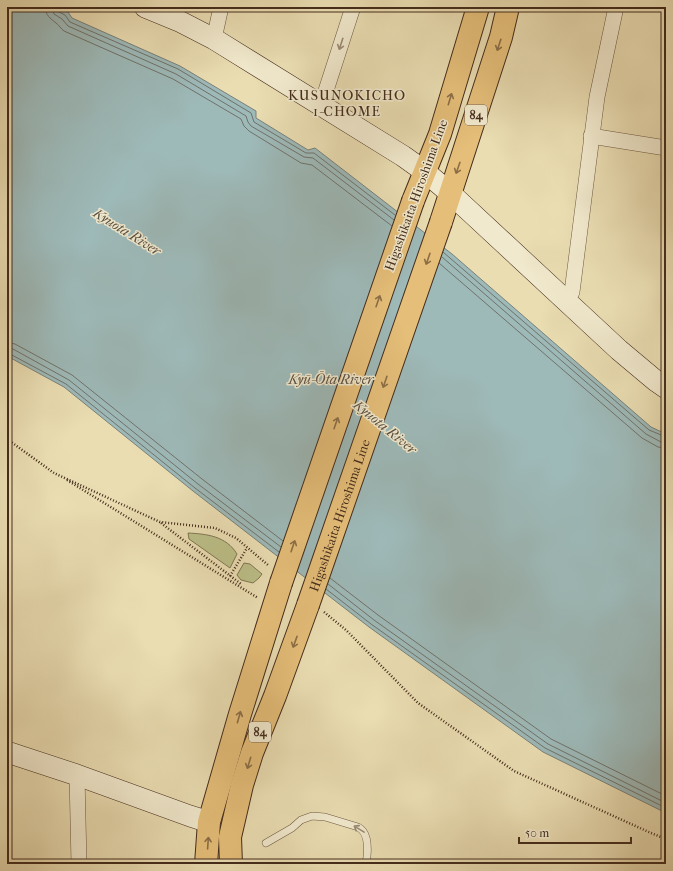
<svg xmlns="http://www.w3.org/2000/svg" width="673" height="871" font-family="'IM FELL French Canon',serif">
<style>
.green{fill:#bcbf88;stroke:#807652}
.water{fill:#9db9b8;stroke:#79817a}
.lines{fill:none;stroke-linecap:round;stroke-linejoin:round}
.shore{stroke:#70726a;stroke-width:1}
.lane-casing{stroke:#6e5842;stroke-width:8}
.street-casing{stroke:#6e5842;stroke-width:16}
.secondary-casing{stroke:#442c1c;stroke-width:22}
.primary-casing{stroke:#442c1c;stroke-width:24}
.path{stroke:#442c1c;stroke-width:2.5;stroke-dasharray:1 2;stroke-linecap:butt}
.lane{stroke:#f1e9cd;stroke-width:7}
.street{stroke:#f1e9cd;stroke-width:15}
.secondary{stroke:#f1e9cd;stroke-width:21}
.primary{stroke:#e5be79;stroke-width:22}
.primary-bridge-casing{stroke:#442c1c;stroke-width:24;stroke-linecap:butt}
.primary-bridge{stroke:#e5be79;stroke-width:22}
.oneway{stroke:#9a8a74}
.oneway2{stroke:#8c6e46}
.labels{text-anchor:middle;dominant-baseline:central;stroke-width:3;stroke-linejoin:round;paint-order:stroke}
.shield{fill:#f1e9cd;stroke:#786551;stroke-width:1}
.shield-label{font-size:12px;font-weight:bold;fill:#442c1c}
.street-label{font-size:13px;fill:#442c1c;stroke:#f1e9cd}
.neighbourhood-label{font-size:14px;letter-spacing:1px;fill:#442c1c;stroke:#f1e9cd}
.water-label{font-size:14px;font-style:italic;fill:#5a4f43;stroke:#f1e9cd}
</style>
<rect width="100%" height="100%" fill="#eaddb2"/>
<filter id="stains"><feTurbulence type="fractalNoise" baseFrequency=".005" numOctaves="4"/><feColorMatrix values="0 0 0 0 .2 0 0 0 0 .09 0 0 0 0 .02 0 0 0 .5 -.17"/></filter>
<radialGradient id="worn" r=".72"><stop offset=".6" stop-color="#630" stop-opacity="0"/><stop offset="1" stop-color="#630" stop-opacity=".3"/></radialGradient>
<g class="green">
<path d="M 188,533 C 207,534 226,536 237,554 L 230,568 L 189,539 Z"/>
<polygon points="244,563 250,564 262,574 259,578 253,583 241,580 237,575"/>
</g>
<polygon class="water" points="7,7 55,7 68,12 72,18 180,66 256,111 256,118 308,150 315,148 452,254 651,427 666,434 666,813 543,752 369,627 193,491 64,387 7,356"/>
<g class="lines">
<g class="shore">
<path d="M 45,7 C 46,16 50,18 56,23 C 59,25 61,29 64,31 L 173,79 L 241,119 L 244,126 L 249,131 L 301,163 L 312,165 L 392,226"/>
<polyline points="51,7 54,14 62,19 68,26 176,74 246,116 248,122 251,126 304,157 313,158 394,220"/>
<polyline points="56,7 57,11 65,15 70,22 178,69 251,113 254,122 306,153 314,153 395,215"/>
<polyline points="443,252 649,430 666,437"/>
<polyline points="442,257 646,434 661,442 666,442"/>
<polyline points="439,263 642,438 658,447 666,448"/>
<polyline points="7,342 15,344 72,375 202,479 283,541"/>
<polyline points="7,348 13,349 69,380 198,484 281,547"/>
<polyline points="7,353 10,354 66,384 195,488 279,552"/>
<polyline points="330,578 378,615 551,739 666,796"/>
<polyline points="328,584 374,620 548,744 666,803"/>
<polyline points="326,589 371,624 545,748 666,808"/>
</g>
<g class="lane-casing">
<path id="lane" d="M 266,843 L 292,828 L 301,820 L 312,816 L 325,817 L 358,827 C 370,833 368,852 366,864"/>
</g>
<g class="street-casing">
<g id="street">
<polyline points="214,39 221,7"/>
<polyline points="321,106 353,7"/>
<polyline points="591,136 666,148"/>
<polyline points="566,301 572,292 597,97 616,7"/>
<polyline points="77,775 79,864"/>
</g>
</g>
<g class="secondary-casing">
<g id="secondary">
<polyline points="145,7 179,21 214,39 403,156 424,171 450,193 619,350 656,381 666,388"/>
<polyline points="7,752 77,775 190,816 209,822"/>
</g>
</g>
<g class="primary-casing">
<g id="primary">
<polyline points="413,201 440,134 478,7"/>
<polyline points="441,222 501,37 508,7"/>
<polyline points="206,864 209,822 240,714 281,583"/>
<polyline points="231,864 230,837 242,785 252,753 275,696 308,605"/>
</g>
</g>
<g class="path">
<polyline points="7,439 54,473 160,522 215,528 236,538 268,565"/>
<polyline points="7,450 12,443"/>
<polyline points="67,480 258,598"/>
<polyline points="161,523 241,584"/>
<polyline points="230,576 247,548"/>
<polyline points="324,612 346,630 418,703 514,771 651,833 666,839"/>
</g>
<use href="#lane" class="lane"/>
<use href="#street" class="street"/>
<use href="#secondary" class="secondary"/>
<use href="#primary" class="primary"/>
<g class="primary-bridge-casing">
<g id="primary-bridge">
<polyline points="281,583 413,201"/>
<path id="s1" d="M 308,605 L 441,222"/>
</g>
</g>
<use href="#primary-bridge" class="primary-bridge"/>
</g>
<defs><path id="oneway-shaft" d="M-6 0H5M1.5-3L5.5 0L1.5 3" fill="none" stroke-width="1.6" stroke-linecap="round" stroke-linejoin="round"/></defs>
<g class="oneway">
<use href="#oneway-shaft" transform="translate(341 44) rotate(108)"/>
<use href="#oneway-shaft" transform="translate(359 829) rotate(-149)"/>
</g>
<g class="oneway2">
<use href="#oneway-shaft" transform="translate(499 45) rotate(108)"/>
<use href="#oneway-shaft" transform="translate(450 99) rotate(-73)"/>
<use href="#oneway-shaft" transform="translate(458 168) rotate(109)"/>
<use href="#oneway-shaft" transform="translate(428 259) rotate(109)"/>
<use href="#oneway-shaft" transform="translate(378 301) rotate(-71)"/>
<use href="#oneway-shaft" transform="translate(385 382) rotate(109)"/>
<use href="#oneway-shaft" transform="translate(336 423) rotate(-71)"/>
<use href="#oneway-shaft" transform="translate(293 546) rotate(-71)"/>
<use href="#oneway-shaft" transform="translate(295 642) rotate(110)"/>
<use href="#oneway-shaft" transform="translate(239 717) rotate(-74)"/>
<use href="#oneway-shaft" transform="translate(249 763) rotate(107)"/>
<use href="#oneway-shaft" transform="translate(208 843) rotate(-86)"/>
</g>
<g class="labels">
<g class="shield">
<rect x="465" y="105" width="22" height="20" rx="3"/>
<rect x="249" y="722" width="22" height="20" rx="3"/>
</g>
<g class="shield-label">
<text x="476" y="115">84</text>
<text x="260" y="732">84</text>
</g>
<g class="street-label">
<text transform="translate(416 195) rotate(-70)">Higashikaita Hiroshima Line</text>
<text stroke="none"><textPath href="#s1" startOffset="95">Higashikaita Hiroshima Line</textPath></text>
</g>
<g class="neighbourhood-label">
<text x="347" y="95">KUSUNOKICHO<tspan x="347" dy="16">1-CHOME</tspan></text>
</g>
<g class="water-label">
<text transform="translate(127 232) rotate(32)">Kyuota River</text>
<text x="331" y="379">Kyū-Ōta River</text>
<text transform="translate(385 427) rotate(39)">Kyuota River</text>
</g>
</g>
<rect width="673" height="871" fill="none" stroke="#eaddb2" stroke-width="24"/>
<rect x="8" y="8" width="657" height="855" fill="none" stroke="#442c1c" stroke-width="2"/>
<rect x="12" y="12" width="649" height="847" fill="none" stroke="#442c1c"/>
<path d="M519 837v6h112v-6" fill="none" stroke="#442c1c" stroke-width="2"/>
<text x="525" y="837" font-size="12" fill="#442c1c" stroke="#f1e9cd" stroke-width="3" paint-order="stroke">50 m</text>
<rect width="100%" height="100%" filter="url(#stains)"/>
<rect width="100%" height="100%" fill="url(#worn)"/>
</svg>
